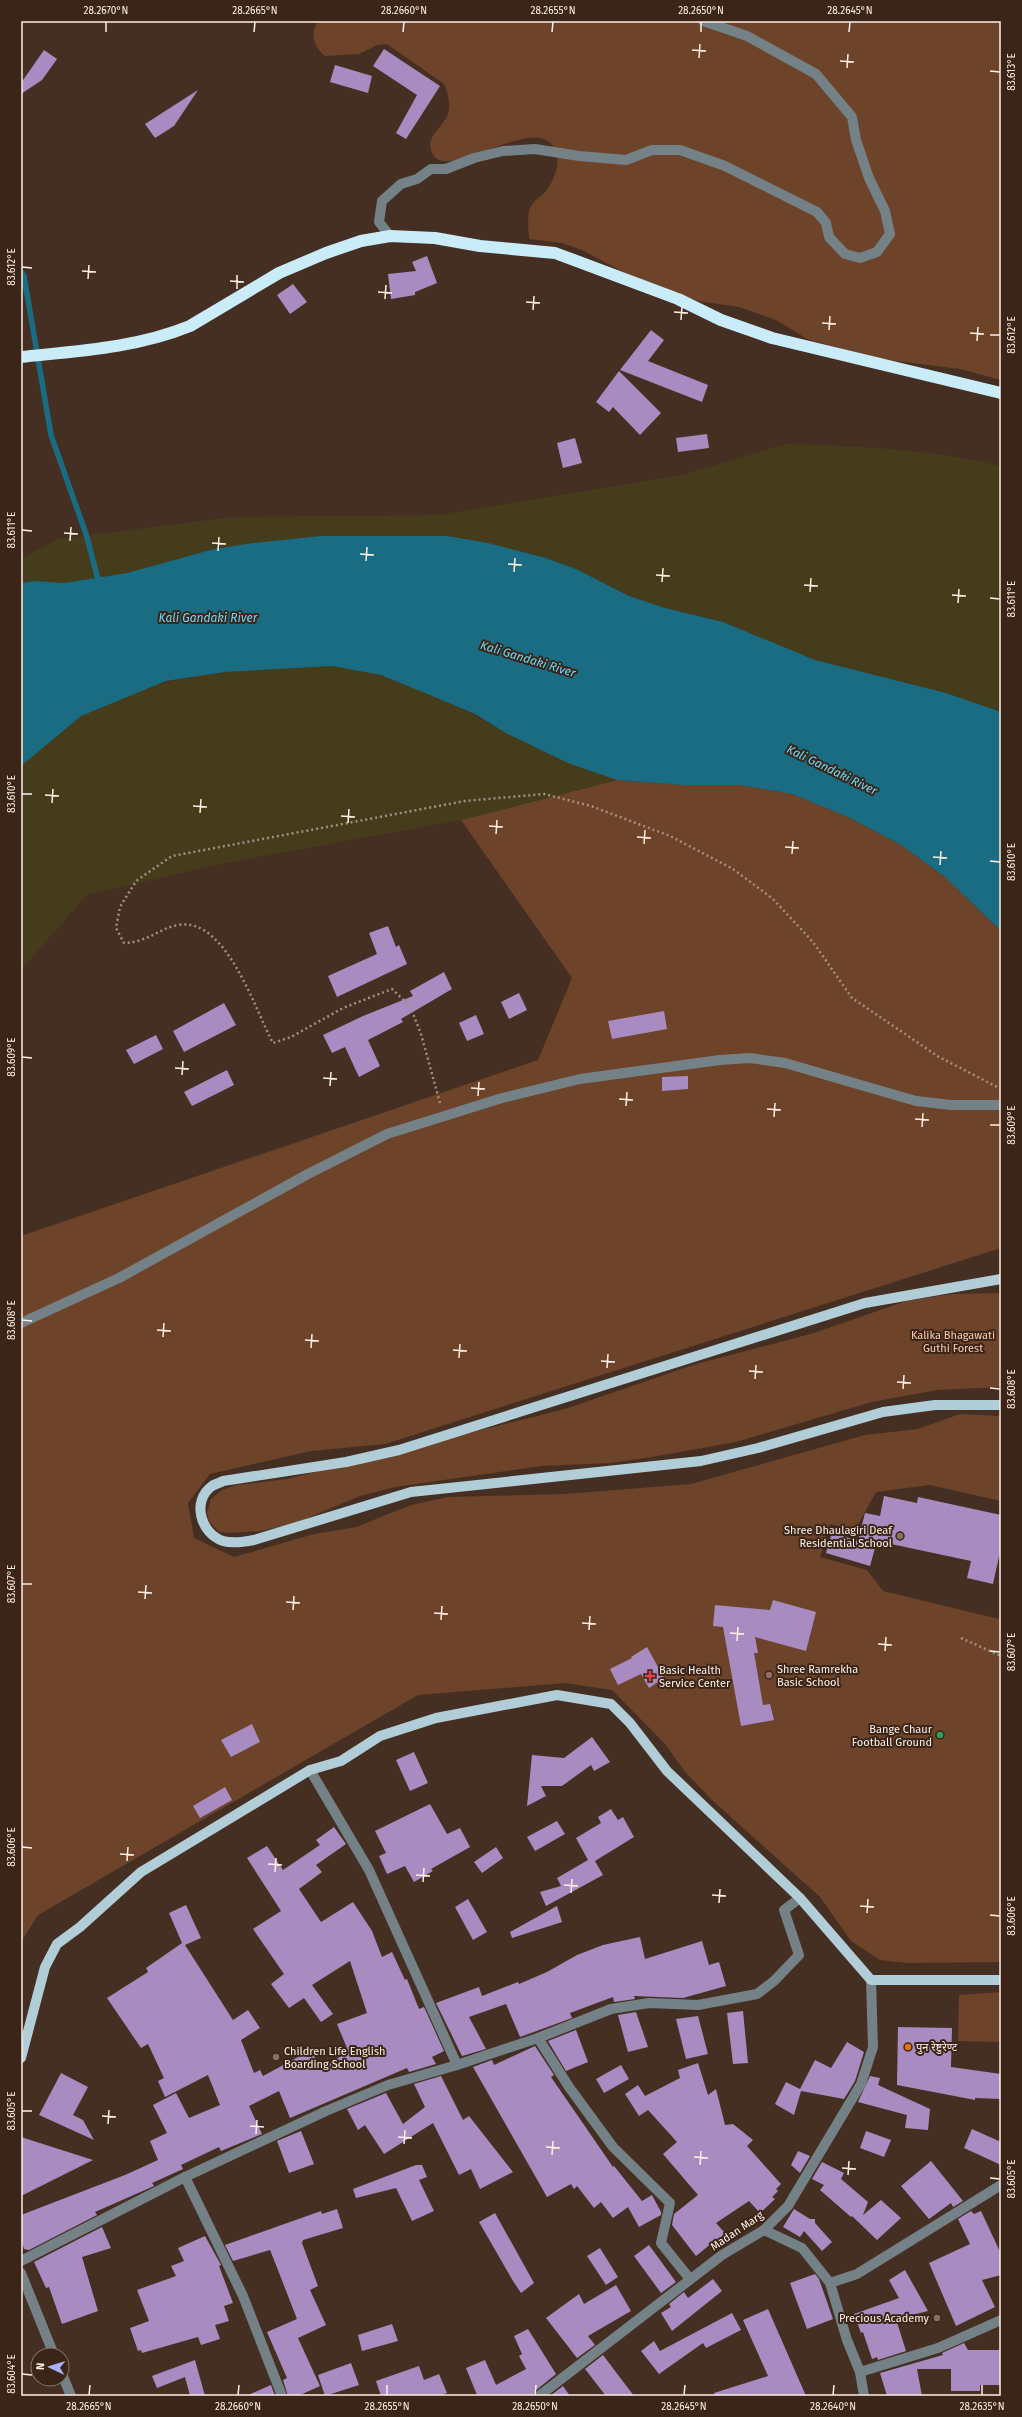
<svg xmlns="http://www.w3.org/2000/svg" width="1022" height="2417" font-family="'Fira Sans','Noto Sans Devanagari',sans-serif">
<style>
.green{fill:#6d4329}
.sand{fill:#453c1c}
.water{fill:#1a6c83}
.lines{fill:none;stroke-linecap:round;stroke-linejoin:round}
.stream{stroke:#1a6c83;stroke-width:5.5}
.building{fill:#a88cc1}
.path{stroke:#a29085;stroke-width:2.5;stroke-dasharray:2 3;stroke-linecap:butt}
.minor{stroke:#748186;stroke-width:10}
.major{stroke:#b1cdd7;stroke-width:10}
.highway{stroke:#c9ecf8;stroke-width:12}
.ticks{fill:none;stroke:#fef0e7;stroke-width:1.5}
.education-dot{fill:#8d6e63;stroke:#3a2518;stroke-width:1.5}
.health-dot{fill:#e0444e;stroke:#3a2518;stroke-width:1.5}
.leisure-dot{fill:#2e9e5b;stroke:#3a2518;stroke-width:1.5}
.food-dot{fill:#e8710a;stroke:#3a2518;stroke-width:1.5}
.labels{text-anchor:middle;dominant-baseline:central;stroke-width:4;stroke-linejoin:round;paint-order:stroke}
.park-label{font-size:11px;fill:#feceb1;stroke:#3a2518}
.poi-label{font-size:11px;fill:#fef0e7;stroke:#3a2518;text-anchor:start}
.street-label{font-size:11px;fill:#fef0e7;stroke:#3a2518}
.water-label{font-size:12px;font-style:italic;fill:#6cdbfe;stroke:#3a2518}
.neatline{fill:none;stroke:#fef0e7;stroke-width:1.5}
.ticks-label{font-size:10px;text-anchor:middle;fill:#fef0e7}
</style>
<rect width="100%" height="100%" fill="#452f22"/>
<g class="green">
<path d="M 318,21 L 1001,21 L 1001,380 L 960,369 L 880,359 L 807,339 L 776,320 L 739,307 L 698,301 L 642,282 L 582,250 L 562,243 L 529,239 C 529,228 526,216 531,206 C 535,199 542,196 546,191 C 557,177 565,150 546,140 C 520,126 448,177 434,156 C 422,138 442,129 448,114 C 451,105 448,92 444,84 L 387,44 L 377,45 L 359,54 L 325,56 C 313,46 310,34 318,21 Z"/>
<polygon points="617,780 683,785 740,785 792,794 848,817 901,845 945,877 1001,931 1001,1248 385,1444 311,1451 210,1474 188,1503 194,1538 234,1557 314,1534 356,1527 411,1505 448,1497 565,1494 691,1484 865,1435 918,1429 960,1414 1001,1416 1001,1501 930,1485 876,1492 855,1530 830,1524 820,1557 867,1570 883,1591 999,1619 1001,1603 1001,1962 908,1963 880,1960 851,1941 820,1897 713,1801 686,1773 665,1744 612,1690 565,1683 418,1695 38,1915 21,1942 21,1236 538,1060 572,978 461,820"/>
<polygon points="1001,1293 1001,1387 937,1390 872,1402 736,1442 646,1458 611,1463 542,1466 395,1487 360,1496 296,1523 261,1531 225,1533 218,1531 209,1521 207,1513 211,1499 222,1490 236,1485 287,1479 565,1409 696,1364 814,1333 906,1301 952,1294"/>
<polygon points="1001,1992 1001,2042 958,2041 959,1995"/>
</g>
<g class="sand">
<path d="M 786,444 C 861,446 928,449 1001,466 L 1001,712 L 946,693 L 815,660 L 723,622 L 665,608 L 629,596 L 576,569 L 546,558 L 488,543 L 447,536 L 253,543 L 214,549 L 127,573 L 64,583 L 36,581 L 21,583 L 21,559 L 58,539 L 233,517 L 438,515 L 682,475 Z"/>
<path d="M 332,666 C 348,669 365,671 380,675 C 425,687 467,712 508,733 C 543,752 579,767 617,780 L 461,820 L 220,864 L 87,895 L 21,970 L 21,766 C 38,750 61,727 82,715 C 160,672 245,668 332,666 Z"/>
</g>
<polygon class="water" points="321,536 447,536 488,543 546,558 576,569 629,596 665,608 723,622 815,660 946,693 1001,712 1001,931 945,877 901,845 848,817 792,794 740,785 683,785 617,780 568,763 506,733 475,714 425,693 381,675 332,666 225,672 166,681 81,716 21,766 21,583 36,581 64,583 127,573 214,549 253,543"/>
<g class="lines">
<polyline class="stream" points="21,272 24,276 51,435 86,534 99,583"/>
</g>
<g class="building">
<polygon points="384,49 440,86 406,139 396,133 417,95 373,66"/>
<polygon points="44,50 57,59 42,80 21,94 21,83"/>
<polygon points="335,65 372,76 368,93 330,82"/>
<polygon points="198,90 174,126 155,138 145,124"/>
<polygon points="427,256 437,283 415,292 415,295 391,299 388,274 416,271 412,262"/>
<polygon points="293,284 307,302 290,314 277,295"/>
<polygon points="651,330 664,340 648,361 708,385 702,402 620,370"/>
<polygon points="619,371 661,413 640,435 613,407 609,412 596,402"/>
<polygon points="707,434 709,448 678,452 676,438"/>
<polygon points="575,438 582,463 563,468 557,443"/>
<polygon points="388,926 396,947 399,945 407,964 337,997 328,976 377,954 369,933"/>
<polygon points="444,972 452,989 401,1019 403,1022 368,1040 380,1066 359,1077 345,1047 332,1053 323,1035 363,1016 413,996 410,991"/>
<polygon points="519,993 527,1010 509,1019 501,1002"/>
<polygon points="224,1003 236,1025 184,1052 173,1031"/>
<polygon points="664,1011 667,1029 612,1039 608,1021"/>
<polygon points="476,1015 484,1034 467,1041 459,1023"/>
<polygon points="156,1035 163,1049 134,1064 126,1050"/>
<polygon points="227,1070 234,1085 192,1106 184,1092"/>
<polygon points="688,1076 688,1089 662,1091 662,1077"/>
<polygon points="884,1496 917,1503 918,1497 1001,1515 1001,1547 993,1584 967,1578 971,1561 877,1541 870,1566 826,1553 832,1533 858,1541 865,1513 880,1516"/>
<polygon points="773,1600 816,1612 806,1651 755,1637 758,1653 754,1653 763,1705 770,1704 774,1720 741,1726 723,1627 713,1626 715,1605 770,1610"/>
<polygon points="647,1647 664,1678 649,1688 641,1674 618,1685 610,1669 632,1658 631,1657"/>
<polygon points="252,1724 260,1742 231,1757 221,1740"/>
<polygon points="592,1737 610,1762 594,1771 591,1765 562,1786 541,1786 546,1796 527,1806 532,1755 564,1758"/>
<polygon points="414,1752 428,1783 410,1791 396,1760"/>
<polygon points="225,1787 232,1800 200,1818 193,1806"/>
<polygon points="430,1804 447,1834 460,1828 470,1847 431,1869 433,1871 414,1882 405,1866 387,1874 379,1856 386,1853 375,1831"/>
<polygon points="611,1809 618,1820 623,1817 634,1837 595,1861 603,1875 546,1906 540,1892 561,1886 557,1878 588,1860 576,1838 601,1823 598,1817"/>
<polygon points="557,1821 565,1834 535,1851 527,1837"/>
<polygon points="334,1827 346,1844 316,1865 322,1872 299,1889 321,1922 353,1902 372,1931 382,1957 392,1952 405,1980 407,1979 419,2009 424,2007 444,2051 432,2057 436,2064 409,2072 407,2068 290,2118 279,2091 249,2106 262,2134 221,2151 219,2147 181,2165 183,2169 152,2183 154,2186 95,2212 97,2215 29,2250 24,2249 21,2239 21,2215 125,2175 158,2160 150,2141 167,2133 153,2105 176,2093 189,2118 220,2105 208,2075 165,2097 158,2081 164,2078 148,2044 141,2048 107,1998 148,1972 146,1968 182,1943 169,1913 186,1905 201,1938 185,1945 233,2020 248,2010 260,2028 241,2040 254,2073 260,2070 263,2076 311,2050 319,2066 349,2053 337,2024 367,2013 350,1961 312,1985 333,2014 321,2022 304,1998 289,2008 271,1984 284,1974 253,1929 281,1911 247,1858 267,1846 283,1870 320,1845 316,1840"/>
<polygon points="496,1847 503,1858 482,1873 474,1862"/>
<polygon points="468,1899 487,1932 473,1940 455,1907"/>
<polygon points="557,1906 562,1922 512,1938 510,1932"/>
<polygon points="640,1937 645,1959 702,1941 709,1965 719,1962 726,1986 683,1998 634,1996 635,1999 614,2002 613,1997 570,2013 572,2018 520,2037 506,2004 469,2017 486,2049 462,2056 436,2003 479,1987 482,1996 518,1982 519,1984 547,1972 577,1955 603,1945"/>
<polygon points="743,2011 748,2063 733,2064 727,2013"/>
<polygon points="636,2012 648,2047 628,2052 618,2015"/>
<polygon points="698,2016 708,2054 686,2059 676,2019"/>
<polygon points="898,2027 952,2028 951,2067 1001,2074 1001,2099 975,2098 975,2100 897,2085"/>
<polygon points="576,2030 588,2062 566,2071 548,2041"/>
<polygon points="847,2042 864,2052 855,2081 844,2099 801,2091 794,2115 775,2104 786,2082 800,2089 815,2060 831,2068"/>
<polygon points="535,2046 554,2075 551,2077 613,2167 614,2166 642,2201 652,2195 661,2212 661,2215 639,2227 628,2207 613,2218 601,2202 594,2208 577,2186 574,2189 571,2184 547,2197 473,2067 492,2060 494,2065"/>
<polygon points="698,2063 708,2095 716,2089 725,2125 733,2124 753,2140 747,2146 781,2184 776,2189 778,2191 772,2197 775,2199 760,2213 749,2201 716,2223 725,2233 713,2245 712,2243 696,2256 672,2225 674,2214 698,2195 663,2154 677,2142 648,2110 639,2116 625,2094 638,2085 645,2096 680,2078 678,2070"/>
<polygon points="621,2065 629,2079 604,2093 596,2079"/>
<polygon points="61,2073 88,2087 73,2115 83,2120 94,2140 39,2115"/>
<polygon points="441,2076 463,2120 469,2116 513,2172 480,2189 471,2169 459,2175 433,2123 384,2154 365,2125 358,2130 347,2109 386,2093 403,2124 425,2107 414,2084"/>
<polygon points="870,2076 880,2078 878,2085 930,2109 928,2130 905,2128 907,2115 858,2102"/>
<polygon points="972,2129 1001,2142 1001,2165 964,2148"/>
<polygon points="301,2131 314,2164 289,2173 277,2141"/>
<polygon points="866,2131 891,2140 884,2157 860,2148"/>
<polygon points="21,2137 93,2160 21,2196"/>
<polygon points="798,2151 810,2156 800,2173 791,2165"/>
<polygon points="931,2161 963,2201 953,2207 951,2203 929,2219 901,2186"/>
<polygon points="822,2162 844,2173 841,2179 868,2202 863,2215 881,2200 901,2218 877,2240 852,2216 851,2217 820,2190 824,2185 812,2179"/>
<polygon points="416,2165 422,2165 427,2177 419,2180 434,2211 412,2221 396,2188 356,2198 353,2189"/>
<polygon points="337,2209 343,2228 303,2240 302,2243 318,2286 310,2290 326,2325 298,2338 320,2386 298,2396 288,2396 283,2380 287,2378 267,2332 297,2319 276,2265 270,2250 233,2261 225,2245 321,2211 322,2214"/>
<polygon points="794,2209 810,2219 815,2219 815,2223 832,2242 822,2251 804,2231 800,2237 783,2227"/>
<polygon points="971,2211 974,2214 981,2211 1001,2254 1001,2275 982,2280 995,2307 956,2326 929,2263 970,2244 958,2219"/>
<polygon points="495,2213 534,2283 521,2293 513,2281 479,2222"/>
<polygon points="102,2227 111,2248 82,2257 98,2311 62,2324 49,2287 46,2288 34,2262"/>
<polygon points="205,2236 221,2265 219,2266 233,2303 224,2306 229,2321 215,2325 220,2339 201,2345 198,2337 142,2353 141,2350 138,2351 130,2328 149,2321 137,2290 176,2276 171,2266 184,2261 178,2248"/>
<polygon points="649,2245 676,2282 661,2293 634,2256"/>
<polygon points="600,2248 618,2277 606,2285 587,2256"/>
<polygon points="905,2270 928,2311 896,2319 906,2351 878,2360 877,2357 872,2359 863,2332 861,2333 854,2314 899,2298 889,2280"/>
<polygon points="815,2274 819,2279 833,2319 807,2329 790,2283"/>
<polygon points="713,2279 722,2291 672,2331 661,2313 671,2307 669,2304 684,2292 688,2298"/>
<polygon points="616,2285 631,2311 588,2336 595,2345 577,2358 546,2318 579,2294 584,2304"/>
<polygon points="768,2309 806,2396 715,2396 714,2393 768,2376 743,2320"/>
<polygon points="732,2313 741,2330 706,2348 703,2343 659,2374 641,2351 654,2341 660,2351"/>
<polygon points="392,2324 398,2341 362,2351 358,2335"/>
<polygon points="528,2329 556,2374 535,2391 533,2396 475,2396 477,2395 466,2368 485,2360 496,2385 526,2369 519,2356 522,2354 514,2336"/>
<polygon points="964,2343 968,2350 1001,2350 1001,2385 980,2385 980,2391 951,2391 951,2369 917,2369 922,2396 887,2396 880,2373 943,2355 942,2353"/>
<polygon points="603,2355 634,2396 606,2396 585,2369"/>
<polygon points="195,2360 205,2396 190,2396 185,2377 157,2388 152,2376"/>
<polygon points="351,2363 359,2385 325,2396 318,2375"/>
<polygon points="419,2366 424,2380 439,2374 447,2393 439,2396 381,2396 376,2381"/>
<polygon points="271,2385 275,2396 246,2396"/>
<polygon points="563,2386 570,2396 550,2396"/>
</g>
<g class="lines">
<g class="path">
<path d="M 440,1103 L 421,1034 L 410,1006 L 392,989 L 343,1008 L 291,1037 L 273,1043 C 255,1010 226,916 178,925 C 158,929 148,942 124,943 L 116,928 L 120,907 L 136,881 L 172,856 L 465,801 L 544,794 L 591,806 L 670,836 L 733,869 L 773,899 L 813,942 L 852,998 L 939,1057 L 1001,1089"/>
<polyline points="961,1638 1001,1656"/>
</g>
<g class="minor">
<polyline points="390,236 379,222 382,201 401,184 417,179 431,169 446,169 474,158 503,151 535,149 579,156 626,160 652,150 680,150 725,166 817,212 826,223 829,237 845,254 860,258 877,252 890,234 885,211 869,178 856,140 852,117 816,74 747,36 703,21"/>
<polyline points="21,1323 119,1278 308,1174 387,1134 502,1098 580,1079 720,1060 750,1058 785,1063 916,1101 951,1105 1001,1105"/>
<polyline points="310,1770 369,1870 457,2065"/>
<polyline points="538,2038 569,2087 613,2147 670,2203 661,2243 690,2279"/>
<polyline points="185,2177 243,2296 282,2396"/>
<polyline points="764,2230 802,2248 830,2283 847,2340 860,2372 864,2396"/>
<polyline points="21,2261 185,2177 326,2111 388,2085 457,2065 538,2038 611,2009 649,2003 698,2005 757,1994 774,1981 799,1955 784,1910 800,1898"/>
<polyline points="21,2273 54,2355"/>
<polyline points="830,2283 857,2274 1001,2185"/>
<polyline points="860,2372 938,2348 1001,2320"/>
<polyline points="62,2374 71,2396"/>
<polyline points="539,2396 722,2255 764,2230 788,2206 861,2084 873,2047 871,1980"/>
</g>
<g class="major">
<path d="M 1001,1279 L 865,1303 L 399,1450 L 346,1462 L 223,1481 C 220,1483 215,1484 212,1486 C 191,1501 201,1534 223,1541 C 233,1544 244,1542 254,1540 L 411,1492 L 701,1461 L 758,1448 L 883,1412 L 935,1405 L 1001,1405"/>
<polyline points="21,2058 45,1967 57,1944 80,1927 141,1872 310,1770 341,1761 380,1736 436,1718 557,1695 611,1704 630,1723 667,1771 800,1898 871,1980 1001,1980"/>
</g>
<path class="highway" d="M 21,357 C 78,351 136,348 190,326 L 279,273 L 326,253 L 361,241 L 390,236 L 435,238 L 480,246 L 555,253 L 678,299 L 721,320 L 772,338 L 1001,393"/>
</g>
<path class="ticks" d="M 106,32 L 106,22M 254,32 L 255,22M 403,32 L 404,22M 552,32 L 553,22M 701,32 L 701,22M 849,32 L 850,22M 692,50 L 706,51M 699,58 L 700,44M 840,61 L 854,62M 847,68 L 848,54M 990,71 L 1000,72M 22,267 L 32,268M 82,271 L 96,272M 88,279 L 89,265M 230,281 L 244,282M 237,289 L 237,275M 378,292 L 392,293M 385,299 L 386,285M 526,302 L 540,303M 533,310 L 534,296M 674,312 L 688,313M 681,320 L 682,306M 822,323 L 836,324M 829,330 L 830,316M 970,333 L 984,334M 990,335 L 1000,335M 977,341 L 978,327M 22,530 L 32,531M 64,533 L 78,534M 70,541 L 71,527M 212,543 L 226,544M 218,551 L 219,537M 360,554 L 374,555M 366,561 L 367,547M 508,564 L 522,565M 514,572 L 515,558M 656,575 L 670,576M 662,582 L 663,568M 804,585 L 818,586M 810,592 L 811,578M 952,595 L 966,596M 990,598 L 1000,599M 958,603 L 959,589M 22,794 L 32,794M 45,795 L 59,796M 52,803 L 53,789M 193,806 L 207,807M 200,813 L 201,799M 341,816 L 355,817M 348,823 L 349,809M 489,826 L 503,827M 496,834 L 497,820M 637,837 L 651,838M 644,844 L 645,830M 785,847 L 799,848M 792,854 L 793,841M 933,857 L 947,858M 990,861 L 1000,862M 940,865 L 941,851M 22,1057 L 32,1058M 175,1068 L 189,1069M 182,1075 L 183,1061M 323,1078 L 337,1079M 330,1086 L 331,1072M 471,1088 L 485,1089M 478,1096 L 479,1082M 619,1099 L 633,1100M 626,1106 L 627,1092M 767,1109 L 781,1110M 774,1117 L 775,1103M 915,1119 L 929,1120M 990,1125 L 1000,1125M 922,1127 L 923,1113M 22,1320 L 32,1321M 157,1330 L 171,1331M 163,1337 L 164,1323M 305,1340 L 319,1341M 311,1348 L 312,1334M 453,1350 L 467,1351M 459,1358 L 460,1344M 601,1361 L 615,1362M 607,1368 L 608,1354M 749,1371 L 763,1372M 755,1379 L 756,1365M 897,1382 L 911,1383M 990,1388 L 1000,1389M 903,1389 L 904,1375M 22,1584 L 32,1584M 138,1592 L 152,1593M 145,1599 L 146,1585M 286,1602 L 300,1603M 293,1610 L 294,1596M 434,1613 L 448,1614M 441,1620 L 442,1606M 582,1623 L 596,1624M 589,1630 L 590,1616M 730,1633 L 744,1634M 737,1641 L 738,1627M 878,1644 L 892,1645M 885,1651 L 886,1637M 990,1651 L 1000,1652M 22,1847 L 32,1848M 120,1854 L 134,1855M 127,1861 L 128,1847M 268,1864 L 282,1865M 275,1872 L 276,1858M 416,1875 L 430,1876M 423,1882 L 424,1868M 564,1885 L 578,1886M 571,1893 L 572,1879M 712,1895 L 726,1896M 719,1903 L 720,1889M 860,1906 L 874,1907M 867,1913 L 868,1899M 990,1915 L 1000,1916M 22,2111 L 32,2111M 102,2116 L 116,2117M 108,2124 L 109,2110M 250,2126 L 264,2127M 256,2134 L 257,2120M 398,2137 L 412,2138M 404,2144 L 405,2130M 546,2147 L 560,2148M 552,2155 L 553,2141M 694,2157 L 708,2158M 700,2165 L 701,2151M 842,2168 L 856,2169M 848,2175 L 849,2161M 990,2178 L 1000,2179M 22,2374 L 32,2375M 89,2395 L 90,2385M 238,2395 L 239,2385M 387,2395 L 387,2385M 535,2395 L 536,2385M 684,2395 L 685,2385M 833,2395 L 834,2385M 982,2395 L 982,2385"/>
<g class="education-dot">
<circle cx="900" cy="1536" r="4"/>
<circle cx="769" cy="1675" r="4"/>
<circle cx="276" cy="2057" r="4"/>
<circle cx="937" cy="2318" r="4"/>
</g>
<path class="health-dot" d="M648 1670h4v4h4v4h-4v4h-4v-4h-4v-4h4z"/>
<circle class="leisure-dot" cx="940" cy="1735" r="4"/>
<circle class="food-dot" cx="908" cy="2047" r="4"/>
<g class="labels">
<g class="park-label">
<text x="953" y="1335">Kalika Bhagawati<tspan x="953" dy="13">Guthi Forest</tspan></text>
</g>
<g class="poi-label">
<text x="892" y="1530" text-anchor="end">Shree Dhaulagiri Deaf<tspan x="892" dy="13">Residential School</tspan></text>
<text x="777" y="1669">Shree Ramrekha<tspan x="777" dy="13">Basic School</tspan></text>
<text x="659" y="1670">Basic Health<tspan x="659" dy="13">Service Center</tspan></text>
<text x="932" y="1729" text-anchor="end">Bange Chaur<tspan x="932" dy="13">Football Ground</tspan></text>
<text x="916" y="2047">पुन रेष्टुरेण्ट</text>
<text x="284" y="2051">Children Life English<tspan x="284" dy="13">Boarding School</tspan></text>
<text x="929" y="2318" text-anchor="end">Precious Academy</text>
</g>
<g class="street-label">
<text transform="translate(737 2231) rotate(-34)">Madan Marg</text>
</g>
<g class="water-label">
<text x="208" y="618">Kali Gandaki River</text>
<text transform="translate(528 659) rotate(17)">Kali Gandaki River</text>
<text transform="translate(832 770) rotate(26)">Kali Gandaki River</text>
</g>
</g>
<rect width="1022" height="2417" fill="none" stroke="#3a2518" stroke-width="44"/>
<g transform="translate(50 2367) rotate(274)"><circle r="19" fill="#3a2518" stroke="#88766b"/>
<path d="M0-3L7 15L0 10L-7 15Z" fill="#a9b0fc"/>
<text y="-6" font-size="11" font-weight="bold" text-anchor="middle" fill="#fef0e7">N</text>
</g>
<rect x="22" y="22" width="978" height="2373" class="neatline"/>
<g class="ticks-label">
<text x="106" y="14">28.2670°N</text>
<text x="255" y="14">28.2665°N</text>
<text x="404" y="14">28.2660°N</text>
<text x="553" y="14">28.2655°N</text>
<text x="701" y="14">28.2650°N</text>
<text x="850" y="14">28.2645°N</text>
<text transform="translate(1011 72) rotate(-90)" y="4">83.613°E</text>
<text transform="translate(11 267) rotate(-90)" y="4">83.612°E</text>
<text transform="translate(1011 335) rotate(-90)" y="4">83.612°E</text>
<text transform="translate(11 530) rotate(-90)" y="4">83.611°E</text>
<text transform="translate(1011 599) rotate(-90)" y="4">83.611°E</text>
<text transform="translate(11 794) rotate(-90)" y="4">83.610°E</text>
<text transform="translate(1011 862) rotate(-90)" y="4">83.610°E</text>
<text transform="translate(11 1057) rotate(-90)" y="4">83.609°E</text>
<text transform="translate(1011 1125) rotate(-90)" y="4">83.609°E</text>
<text transform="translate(11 1320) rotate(-90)" y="4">83.608°E</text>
<text transform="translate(1011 1389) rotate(-90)" y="4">83.608°E</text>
<text transform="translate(11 1584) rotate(-90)" y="4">83.607°E</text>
<text transform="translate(1011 1652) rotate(-90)" y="4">83.607°E</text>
<text transform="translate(11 1847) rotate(-90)" y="4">83.606°E</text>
<text transform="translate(1011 1916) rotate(-90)" y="4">83.606°E</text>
<text transform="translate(11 2111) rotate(-90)" y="4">83.605°E</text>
<text transform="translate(1011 2179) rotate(-90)" y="4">83.605°E</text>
<text transform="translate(11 2374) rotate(-90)" y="4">83.604°E</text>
<text x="89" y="2410">28.2665°N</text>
<text x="238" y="2410">28.2660°N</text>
<text x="387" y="2410">28.2655°N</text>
<text x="535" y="2410">28.2650°N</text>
<text x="684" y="2410">28.2645°N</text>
<text x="833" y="2410">28.2640°N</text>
<text x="982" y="2410">28.2635°N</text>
</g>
</svg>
